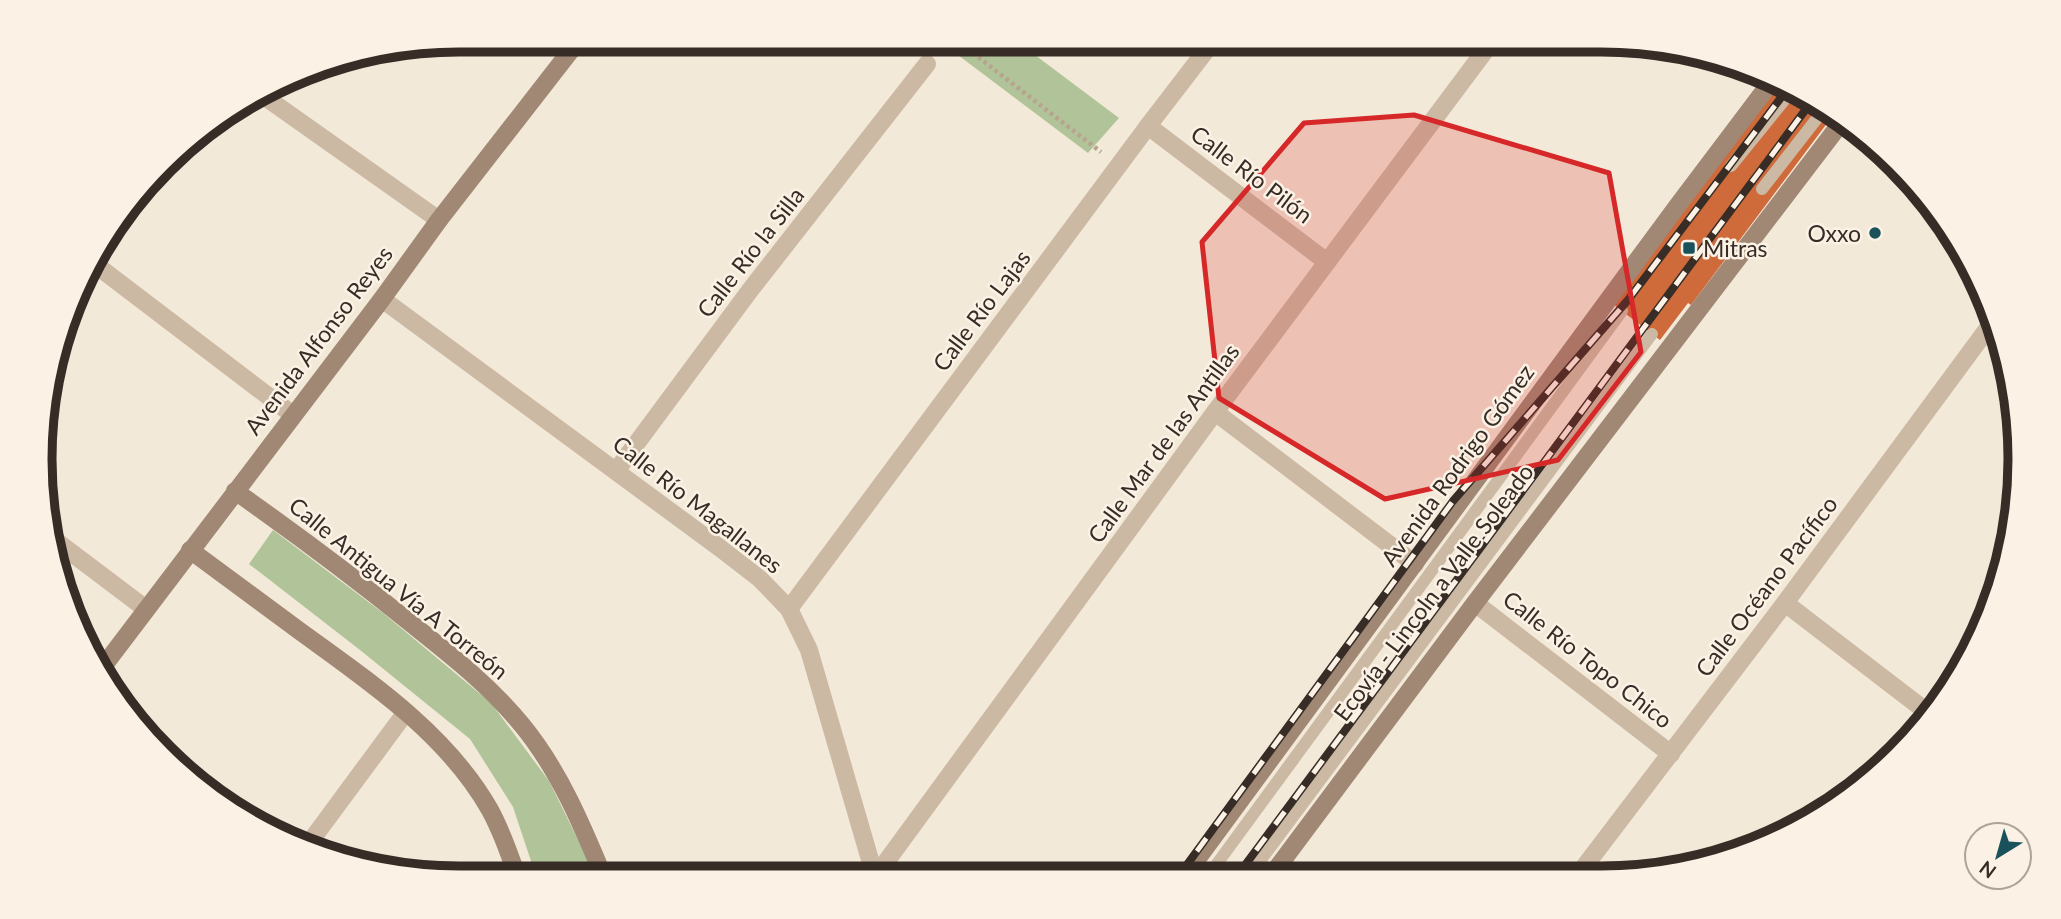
<svg xmlns="http://www.w3.org/2000/svg" width="2061" height="919" font-family="Lato,sans-serif">
<style>
.green{fill:#b1c398}
.building{fill:#cf6a3b}
.lines{fill:none;stroke-linecap:round;stroke-linejoin:round}
.path{stroke:#b8a38e;stroke-width:4.5;stroke-dasharray:3.5 3.5;stroke-linecap:butt}
.lane{stroke:#ccb9a4;stroke-width:12}
.street{stroke:#ccb9a4;stroke-width:18}
.secondary{stroke:#a08875;stroke-width:18}
.rail-casing{stroke:#372d26;stroke-width:8}
.rail{stroke:#fbf2e5;stroke-width:5;stroke-dasharray:16;stroke-linecap:butt}
.marked{fill:#d62828;fill-opacity:0.2;stroke:#d62828;stroke-width:5;stroke-linejoin:round}
.poi-dot{fill:#19525b;stroke:#fbf2e5;stroke-width:2.5}
.labels{text-anchor:middle;dominant-baseline:central;stroke-width:5;stroke-linejoin:round;paint-order:stroke}
.street-label{font-size:23px;fill:#372d26;stroke:#fbf2e5}
.poi-label{font-size:23px;fill:#372d26;stroke:#fbf2e5;text-anchor:end}
.rim{fill:none;stroke:#372d26;stroke-width:9}
</style>
<rect width="100%" height="100%" fill="#f3e9d9"/>
<g class="green">
<polygon points="938,40 1015,40 1119,118 1088,153"/>
<polygon points="273,530 383,613 491,703 549,781 597,878 537,879 513,807 470,739 360,650 249,564"/>
</g>
<polygon class="building" points="1763,78 1831,118 1691,305 1688,303 1660,340 1609,301 1637,264 1628,258"/>
<g class="lines">
<polyline class="path" points="956,40 1101,152"/>
<g class="lane">
<polyline points="1731,166 1790,93"/>
<polyline points="1762,189 1822,112"/>
<polyline points="1208,876 1622,311"/>
<polyline points="1249,876 1652,334"/>
</g>
<g class="street">
<polyline points="265,97 439,220"/>
<polyline points="1148,126 1327,262"/>
<polyline points="92,262 293,415"/>
<polyline points="382,299 720,548 760,579 789,609 809,650 875,877"/>
<polyline points="1215,412 1415,564"/>
<polyline points="616,471 751,289 927,64"/>
<polyline points="48,535 146,609"/>
<polyline points="1475,603 1671,754"/>
<polyline points="1785,603 1931,715"/>
<polyline points="789,609 1148,126 1214,40"/>
<polyline points="307,846 406,712"/>
<polyline points="1578,875 1785,603 1991,324"/>
<polyline points="875,877 1215,412 1493,40"/>
</g>
<g class="secondary">
<path d="M 235,491 C 296,534 355,578 413,625 C 452,656 490,686 522,725 C 559,770 582,825 604,878"/>
<path d="M 190,550 C 227,577 264,605 301,632 C 370,682 447,734 490,810 C 502,832 510,855 518,879"/>
<polyline points="99,672 382,299 439,220 579,40"/>
<polyline points="1271,876 1475,603 1841,123"/>
<polyline points="1184,877 1678,205 1771,82"/>
</g>
<g class="rail-casing">
<g id="rail">
<polyline points="1237,876 1809,105"/>
<polyline points="1178,877 1453,501 1628,300 1786,91"/>
</g>
</g>
<use href="#rail" class="rail"/>
</g>
<path class="marked" d="M 1414,115 L 1609,173 L 1641,352 L 1558,460 L 1385,499 L 1219,398 L 1202,242 L 1304,123 Z"/>
<g class="poi-dot">
<circle cx="1875" cy="233" r="7"/>
<rect x="1682" y="241" width="14" height="14" rx="3.5"/>
</g>
<g class="labels">
<g class="street-label">
<text transform="translate(1252 174) rotate(37)">Calle Río Pilón</text>
<text transform="translate(750 252) rotate(-52)">Calle Río la Silla</text>
<text transform="translate(981 310) rotate(-53)">Calle Río Lajas</text>
<text transform="translate(318 340) rotate(-53)">Avenida Alfonso Reyes</text>
<text transform="translate(1163 443) rotate(-54)">Calle Mar de las Antillas</text>
<text transform="translate(1457 465) rotate(-54)">Avenida Rodrigo Gómez</text>
<text transform="translate(698 504) rotate(38)">Calle Río Magallanes</text>
<text transform="translate(1766 586) rotate(-53)">Calle Océano Pacífico</text>
<text transform="translate(399 588) rotate(39)">Calle Antigua Vía A Torreón</text>
<text transform="translate(1433 592) rotate(-53)">Ecovía - Lincoln a Valle Soleado</text>
<text transform="translate(1588 659) rotate(38)">Calle Río Topo Chico</text>
</g>
<g class="poi-label">
<text x="1861" y="233">Oxxo</text>
<text x="1703" y="248" text-anchor="start">Mitras</text>
</g>
</g>
<path d="M0 0H2061V919H0ZM459 52H1601A407 407 0 0 1 2008 459V459A407 407 0 0 1 1601 866H459A407 407 0 0 1 52 459V459A407 407 0 0 1 459 52Z" fill="#fbf2e5" fill-rule="evenodd"/>
<path class="rim" d="M459 52H1601A407 407 0 0 1 2008 459V459A407 407 0 0 1 1601 866H459A407 407 0 0 1 52 459V459A407 407 0 0 1 459 52Z"/>
<g transform="translate(1998 856) rotate(217)"><circle r="33" fill="#fbf2e5" stroke="#ada399" stroke-width="2"/>
<path d="M0-5L12 26L0 18L-12 26Z" fill="#19525b"/>
<text y="-10" font-size="19" font-weight="bold" text-anchor="middle" fill="#372d26">N</text>
</g>
</svg>
